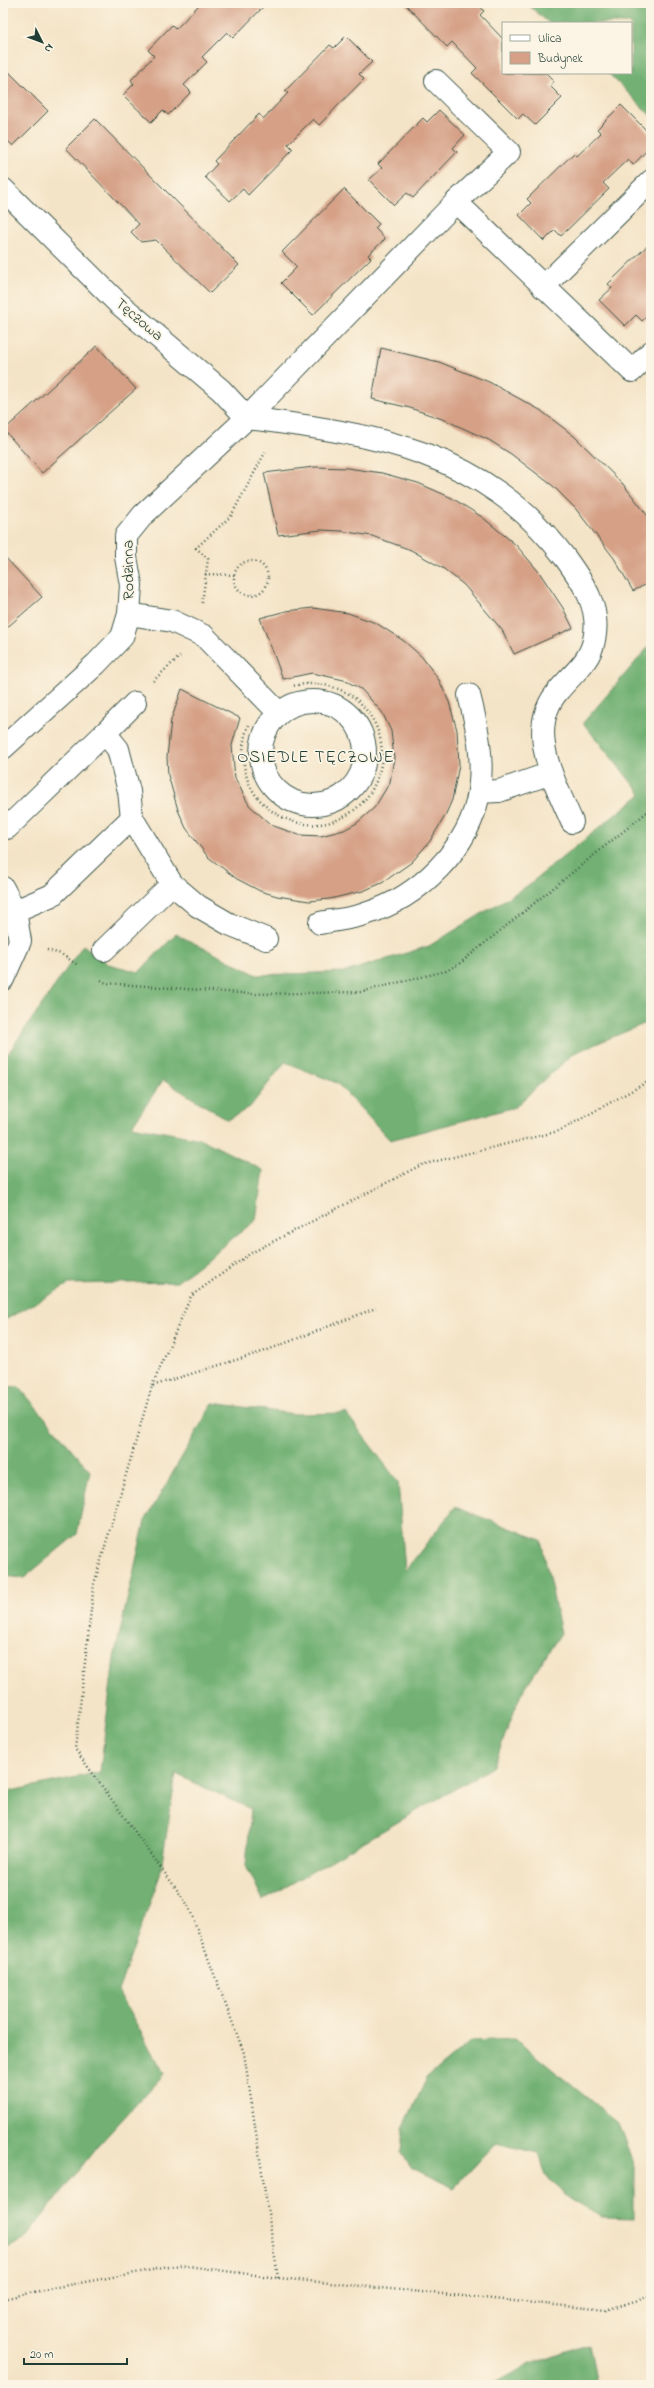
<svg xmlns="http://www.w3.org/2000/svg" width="654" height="2388" font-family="'Indie Flower',sans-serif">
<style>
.forest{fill:#72b173;stroke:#487754}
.building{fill:#d5a086}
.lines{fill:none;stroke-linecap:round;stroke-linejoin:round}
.minor-casing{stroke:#3f564a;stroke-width:24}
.path{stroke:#3f564a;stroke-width:2.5;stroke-dasharray:1 3;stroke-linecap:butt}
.minor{stroke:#fff;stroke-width:22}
.labels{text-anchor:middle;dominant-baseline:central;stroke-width:3.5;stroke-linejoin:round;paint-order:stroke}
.street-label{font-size:16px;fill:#1f3d34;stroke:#fcf5e5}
.neighbourhood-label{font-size:17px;letter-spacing:1px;fill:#1f3d34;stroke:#fcf5e5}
</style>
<rect width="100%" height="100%" fill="#fcf5e5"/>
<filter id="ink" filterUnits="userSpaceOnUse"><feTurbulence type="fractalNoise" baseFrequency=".025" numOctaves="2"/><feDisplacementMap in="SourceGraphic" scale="8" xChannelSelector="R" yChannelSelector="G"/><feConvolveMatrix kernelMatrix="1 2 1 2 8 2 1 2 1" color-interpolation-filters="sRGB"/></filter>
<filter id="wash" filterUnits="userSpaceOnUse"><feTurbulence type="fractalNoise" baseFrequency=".012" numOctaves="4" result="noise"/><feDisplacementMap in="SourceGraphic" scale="16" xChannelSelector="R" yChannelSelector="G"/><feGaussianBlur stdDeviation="0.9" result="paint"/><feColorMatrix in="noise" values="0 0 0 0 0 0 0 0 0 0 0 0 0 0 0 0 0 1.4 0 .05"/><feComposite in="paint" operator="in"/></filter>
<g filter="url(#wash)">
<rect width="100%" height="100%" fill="#f4e4c7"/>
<g class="forest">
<polygon points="526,3 651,3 651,116 608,73 631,73 631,23 549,23"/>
<polygon points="651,644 651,1021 574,1053 515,1107 390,1140 337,1083 285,1062 250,1107 228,1120 163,1080 132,1126 201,1139 263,1170 256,1220 177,1282 69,1284 3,1321 3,1061 83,945 108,964 139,972 176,934 257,975 345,972 429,946 527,886 641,794 583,723"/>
<polygon points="3,1386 19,1387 90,1471 77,1534 24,1578 3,1576"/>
<polygon points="213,1403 294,1414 346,1413 398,1482 405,1571 455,1507 541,1540 561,1633 521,1694 493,1767 263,1900 246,1865 251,1809 176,1774 160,1875 118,1991 164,2074 96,2148 24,2240 3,2250 3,1802 11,1791 100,1772 114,1658 145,1521"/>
<polygon points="515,2039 618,2123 634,2165 634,2218 602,2217 570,2198 548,2180 538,2153 496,2143 454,2188 412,2168 401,2152 403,2128 427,2078 471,2041"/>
<path d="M 589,2344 L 597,2385 L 491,2385 C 523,2366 554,2354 589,2344 Z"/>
</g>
<g id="blocks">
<g class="building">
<polygon points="199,3 267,3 233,38 227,32 202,57 207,62 184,85 191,92 168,115 163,110 151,122 123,95 134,84 131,80 154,56 148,50 172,25 176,29 200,4"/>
<polygon points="404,3 476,3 484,11 480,15 503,39 503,73 546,73 554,81 550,86 562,98 535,125 523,114 518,119 472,73 477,68 452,42 447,47"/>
<polygon points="346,36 372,62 359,74 364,79 319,125 313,119 288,144 293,149 248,195 243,189 230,201 205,177 217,164 214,161 259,114 263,119 288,93 285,91 330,45 334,48"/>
<polygon points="3,66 48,111 13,146 3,136"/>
<polygon points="621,105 651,135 651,146 633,165 628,159 603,183 609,189 561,236 555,230 544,241 519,215 531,203 527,199 574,153 577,156 601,133 597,129"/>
<polygon points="439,110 465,135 453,148 457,152 413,198 407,193 394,205 369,180 382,168 378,164 423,118 427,122"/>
<polygon points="95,119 239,265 210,293 156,240 141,242 131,232 139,224 66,148"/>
<polygon points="344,189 379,224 375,228 385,239 368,255 371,258 313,315 281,283 297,267 282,252"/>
<polygon points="651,242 651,312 642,321 636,315 625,326 599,300 612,288 608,284"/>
<polygon points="97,346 136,389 42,473 4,430"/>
<polygon points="381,348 439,362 489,382 540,410 574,436 623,484 651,520 651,582 633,591 614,558 575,508 553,486 511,454 489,440 445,420 410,408 372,399"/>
<polygon points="314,467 347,468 382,473 418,483 452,498 482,517 516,545 539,572 563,608 573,628 514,654 502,630 464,585 444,569 411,550 372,536 341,531 321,530 278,535 264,473"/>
<polygon points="3,555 42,597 3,631"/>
<polygon points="313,608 348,613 376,623 404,641 422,657 439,680 449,702 457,730 459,765 452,800 445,816 430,841 412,862 382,883 363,891 330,899 309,901 277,896 260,891 237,879 208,857 186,828 178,810 168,775 167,757 171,720 182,689 240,718 232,745 235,778 249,805 271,825 299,835 321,836 344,830 357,823 375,807 390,782 394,758 391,731 382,712 361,689 344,680 312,673 283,679 260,618 286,611"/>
</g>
</g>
</g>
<g filter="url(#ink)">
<use href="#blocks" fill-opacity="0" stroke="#3f564a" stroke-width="1"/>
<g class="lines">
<g class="minor-casing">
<g id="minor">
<polyline points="3,189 117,302 221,390 247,418 143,515 126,536 126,557 131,585 129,614 122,637 96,664 3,748"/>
<polyline points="456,202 632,371 651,352"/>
<polyline points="543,287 651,181"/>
<path d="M 247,418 C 374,434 484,450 566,559 C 584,584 601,608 594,640 C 590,662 572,674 559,690 C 524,729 555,782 572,822"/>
<polyline points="247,418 456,202 509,152 436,81"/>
<polyline points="129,614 172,621 204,636 279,713"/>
<circle cx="313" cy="753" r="52"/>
<polyline points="105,733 135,703"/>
<polyline points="479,792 499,791 551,773"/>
<polyline points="7,828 105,733 118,749 129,791 132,818 172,884 198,906 229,924 266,939"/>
<polyline points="3,888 15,911 20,941 3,979"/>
<polyline points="15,911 52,895 132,818"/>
<path d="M 320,923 C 335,920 351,919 365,914 C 418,898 471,848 479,791 C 484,758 477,726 469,695"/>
<polyline points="104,950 172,884"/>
</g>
</g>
<g class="path">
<circle cx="251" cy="578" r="17"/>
<polyline points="205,574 234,575"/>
<polyline points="202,603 208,559 196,548 231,516 266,451"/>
<polyline points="153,681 180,656"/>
<path d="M 249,725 C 241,740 242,762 247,778 C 252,794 265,808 280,816 C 350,852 415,765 363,706 C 347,687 317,680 293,686"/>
<polyline points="47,950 61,954 78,965"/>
<polyline points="101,980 106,983 253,994 360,992 446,971 459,964 651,809"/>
<polyline points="152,1386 191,1296 251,1253 421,1165 559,1131 651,1080"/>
<polyline points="278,2278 244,2053 188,1905 75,1749 94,1584 152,1386 265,1351 376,1308"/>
<polyline points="3,2299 57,2287 180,2265 278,2278 606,2310 651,2296"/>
</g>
<use href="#minor" class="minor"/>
</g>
</g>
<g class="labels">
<g class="street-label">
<text transform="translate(139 320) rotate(40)">Tęczowa</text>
<text transform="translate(129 570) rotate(-91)">Rodzinna</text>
</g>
<g class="neighbourhood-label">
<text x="316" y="757">OSIEDLE TĘCZOWE</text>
</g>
</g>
<rect width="654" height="2388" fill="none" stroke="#fcf5e5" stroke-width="16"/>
<rect x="502" y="22" width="130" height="52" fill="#fcf5e5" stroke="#a4ab9e"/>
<rect x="510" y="35" width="20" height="6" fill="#ffffff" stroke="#a4ab9e"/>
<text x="538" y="42" font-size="12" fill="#1f3d34">Ulica</text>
<rect x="510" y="52" width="20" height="12" fill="#d5a086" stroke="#a4ab9e"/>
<text x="538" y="62" font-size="12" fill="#1f3d34">Budynek</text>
<g transform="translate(42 42) rotate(132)" stroke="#fcf5e5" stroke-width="3" paint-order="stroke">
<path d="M0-3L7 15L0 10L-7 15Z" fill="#1f3d34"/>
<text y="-6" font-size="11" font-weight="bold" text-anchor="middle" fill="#1f3d34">N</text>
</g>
<path d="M24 2358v6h103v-6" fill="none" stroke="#1f3d34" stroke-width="2"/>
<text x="30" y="2358" font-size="12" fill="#1f3d34" stroke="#fcf5e5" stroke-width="3" paint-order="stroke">20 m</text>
</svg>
